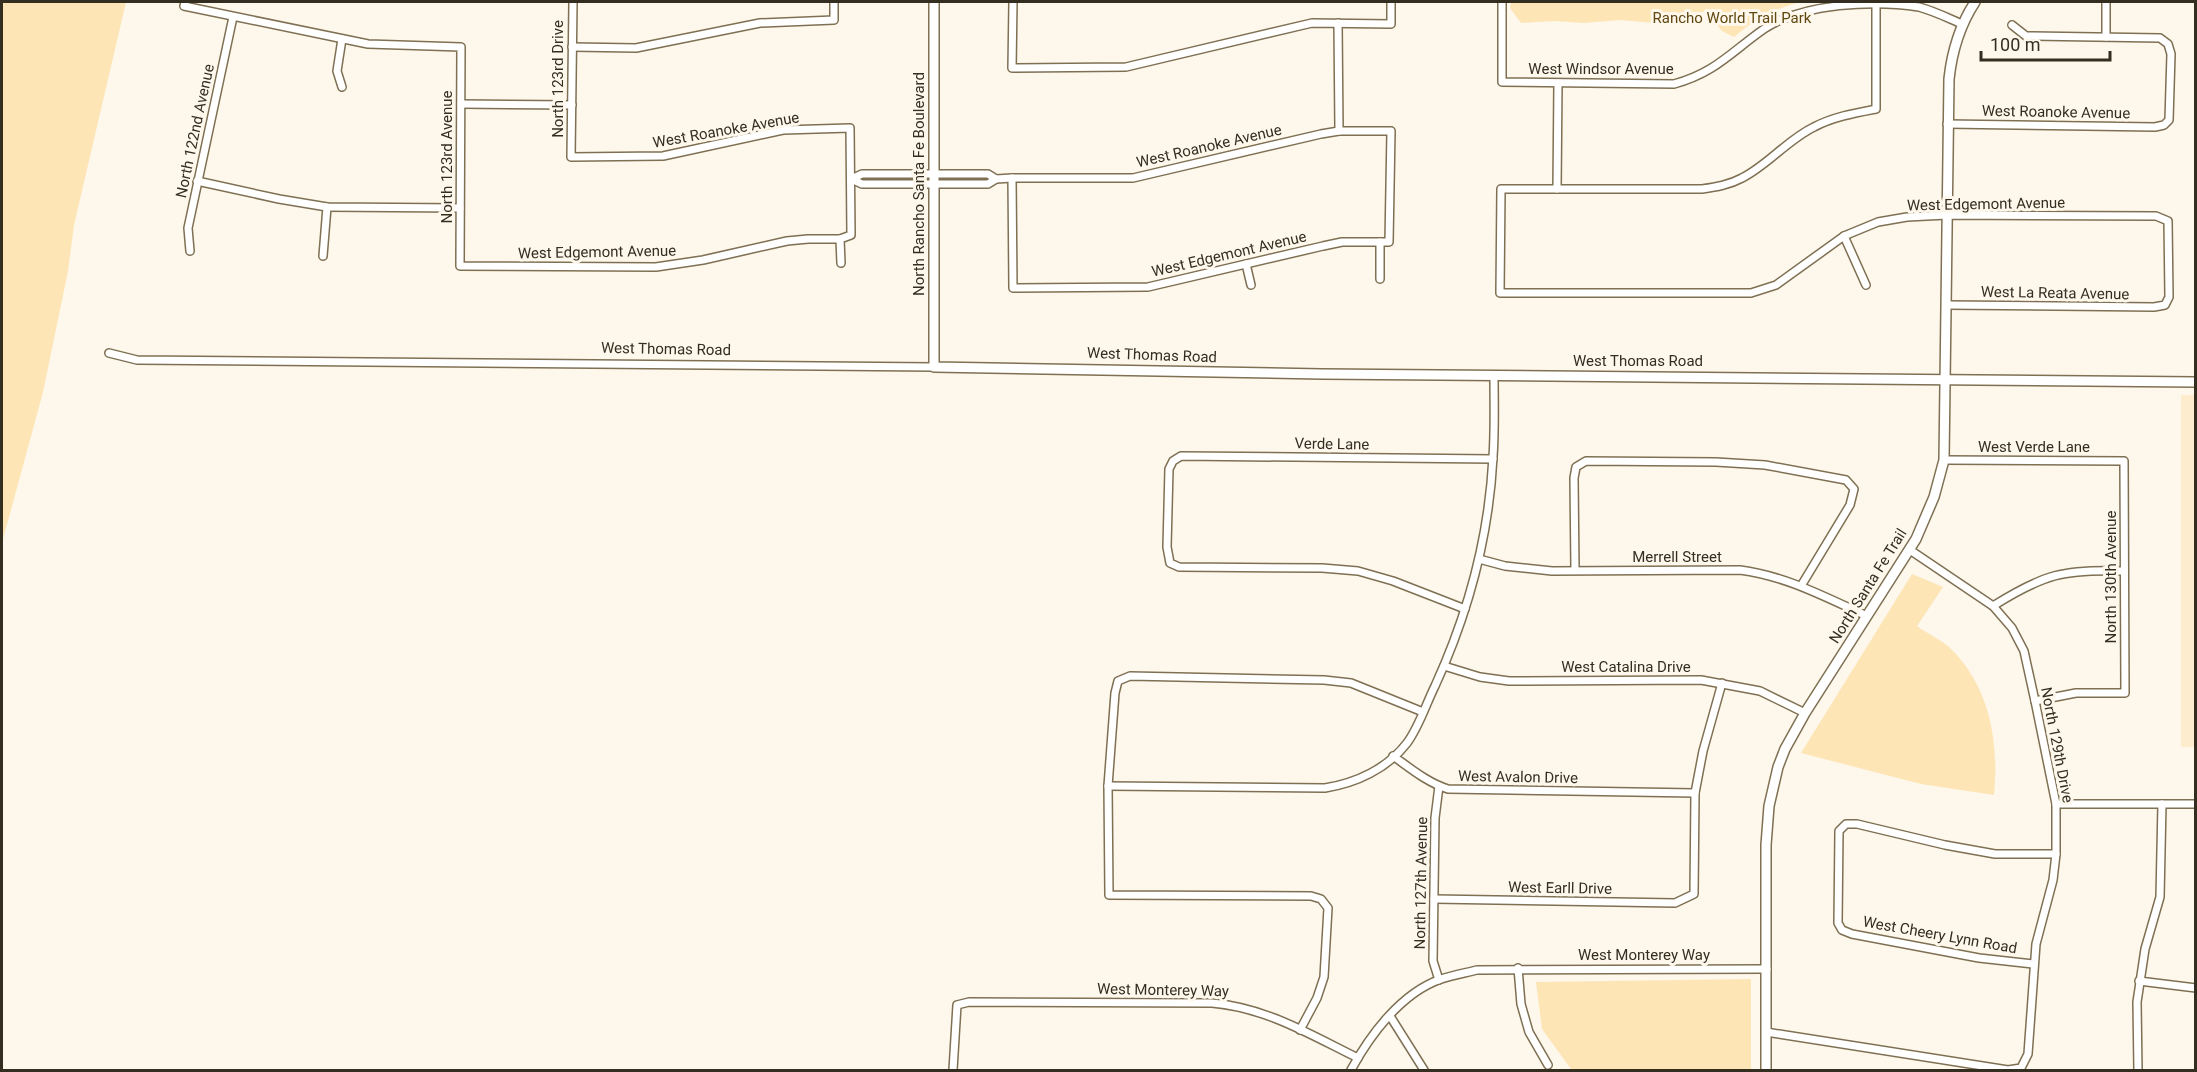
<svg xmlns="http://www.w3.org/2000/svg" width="2197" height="1072" font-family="Roboto,sans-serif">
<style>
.built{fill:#fdeccd}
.green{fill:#fde5b6}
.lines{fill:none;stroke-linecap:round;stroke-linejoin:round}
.minor-casing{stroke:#7f7053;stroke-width:10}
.tertiary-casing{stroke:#7f7053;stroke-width:12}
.minor{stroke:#fff;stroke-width:7}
.tertiary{stroke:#fff;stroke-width:9}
.labels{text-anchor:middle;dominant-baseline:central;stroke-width:6;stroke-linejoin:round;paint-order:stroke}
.park-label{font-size:15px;fill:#5f4710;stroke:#fef7eb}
.street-label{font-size:15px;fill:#342e21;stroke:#fef7eb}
</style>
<rect width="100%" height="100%" fill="#fef7eb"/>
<polygon class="built" points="2181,395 2196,395 2195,747 2181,747"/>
<g class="green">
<polygon points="2,2 126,2 74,225 68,271 43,392 2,543"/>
<path d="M 1511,2 L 1801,2 C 1775,8 1754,20 1734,37 L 1722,31 L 1706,12 L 1693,12 L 1655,23 L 1620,20 L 1584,23 L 1554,21 L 1521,23 L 1510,8 Z"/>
<path d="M 1912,574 L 1943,587 L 1917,626 C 1928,634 1942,640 1951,649 C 1990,687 1999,743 1994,795 L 1921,784 L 1801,753 Z"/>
<polygon points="1751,979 1751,1070 1595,1070 1571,1069 1542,1029 1536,982"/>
</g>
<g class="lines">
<g class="minor-casing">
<g id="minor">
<polyline points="185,2 184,6 368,44 461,47 460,266 656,267 703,260 787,241 808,239 840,239"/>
<polyline points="573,2 571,157 663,156 783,130 850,128 851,235 840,239 841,263"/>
<polyline points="1013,2 1012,68 1126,67 1312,23 1391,24 1391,2"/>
<path d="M 1502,2 L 1502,82 L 1674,84 C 1715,73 1731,52 1764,29 C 1803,3 1874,0 1919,7 C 1934,11 1948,18 1962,24"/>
<path d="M 1876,2 L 1876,109 C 1855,113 1833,117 1814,127 C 1787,140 1768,165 1742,178 C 1729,185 1716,187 1702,189 L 1501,189 L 1500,293 L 1751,293 L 1776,285 L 1844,236 L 1878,222 L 1907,217 L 1947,215 L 2156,216 L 2168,221 L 2169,297 L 2165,305 L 2154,307 L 1946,305"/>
<polyline points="1338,23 1339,131"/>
<polyline points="2106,37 2106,2"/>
<polyline points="572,47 636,48 760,23 834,20 834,2"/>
<polyline points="342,87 337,71 342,39"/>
<polyline points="461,104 572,105"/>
<polyline points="1947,124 2155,127 2164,125 2169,120 2171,54 2168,44 2160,38 2026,36 2012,25"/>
<polyline points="1012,178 1013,288 1148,287 1323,246 1342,242 1380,242"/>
<polyline points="851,179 862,184 988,184 996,179 1012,178 1133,178 1321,134 1339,131 1391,131 1389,242 1380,242 1380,279"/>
<polyline points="851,179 862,174 988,174 996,179"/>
<polyline points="197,181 279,199 327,207 460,208"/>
<polyline points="1557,189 1558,83"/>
<polyline points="1844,236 1866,285"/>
<polyline points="190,251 188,228 233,17"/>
<polyline points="323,256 327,207"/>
<polyline points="1246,264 1251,285"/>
<polyline points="109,353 137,360 934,367"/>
<polyline points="1944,460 2124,461 2125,693 2076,693 2035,701"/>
<path d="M 1479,559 L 1505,566 L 1552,571 L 1740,570 C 1786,576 1825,597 1867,616"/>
<polyline points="1575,570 1574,478 1576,467 1586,461 1716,462 1765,465 1846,480 1854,489 1850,505 1801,586"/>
<path d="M 1993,606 C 2044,574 2064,569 2123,571"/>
<polyline points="1465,609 1393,581 1358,571 1322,568 1179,567 1170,563 1167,547 1169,469 1173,461 1181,456 1493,459"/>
<polyline points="1444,666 1480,677 1509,681 1701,680 1760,691 1805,713"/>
<path d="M 1393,756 C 1410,768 1428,783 1448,789 L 1695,793"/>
<path d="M 1108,786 L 1325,788 C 1356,783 1387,769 1407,743 C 1419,727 1426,704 1435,686 C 1468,614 1489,536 1493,457 C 1495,430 1494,403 1494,375"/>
<polyline points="1439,786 1435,818 1433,961 1439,980"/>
<polyline points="2056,804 2196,804"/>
<polyline points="1434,899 1675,903 1694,894 1695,793 1703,751 1722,683"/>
<polyline points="2033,964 1979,958 1852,934 1842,930 1838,923 1839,831 1846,824 1857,824 1945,845 1995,854 2056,854"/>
<polyline points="1518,968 1521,1004 1529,1032 1548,1065"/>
<polyline points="2139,981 2196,988"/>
<polyline points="1390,1016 1424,1070"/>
<polyline points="1300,1030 1317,998 1324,977 1328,908 1321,899 1311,896 1109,895 1108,786 1115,693 1118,681 1130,676 1324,680 1351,683 1423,712"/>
<polyline points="1766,1032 2008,1070 2021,1068 2028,1054 2036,944 2053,880 2056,854 2056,804 2035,701 2024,651 2012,628 1993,606 1910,550"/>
<path d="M 953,1070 L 957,1005 L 969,1002 L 1212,1003 C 1267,1008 1309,1034 1358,1058"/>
<path d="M 1351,1070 C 1370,1035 1401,993 1441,979 C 1453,975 1465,973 1477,970 L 1767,969"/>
<polyline points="2138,1070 2137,1002 2145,949 2160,897 2162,804"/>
</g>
</g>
<g class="tertiary-casing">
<g id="tertiary">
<polyline points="934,2 934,367 1322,374 2196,382"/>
<path d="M 1766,1070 L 1766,845 L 1769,806 L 1778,767 L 1785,749 L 1805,713 L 1916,539 L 1934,497 L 1944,460 L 1949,79 C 1952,51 1960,25 1975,2"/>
</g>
</g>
<use href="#minor" class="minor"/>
<use href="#tertiary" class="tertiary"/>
</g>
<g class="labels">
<g class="park-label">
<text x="1732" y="18">Rancho World Trail Park</text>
</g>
<g class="street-label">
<text x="1601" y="69">West Windsor Avenue</text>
<text transform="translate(558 79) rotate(-90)">North 123rd Drive</text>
<text transform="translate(2056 112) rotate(1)">West Roanoke Avenue</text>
<text transform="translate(726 130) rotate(-10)">West Roanoke Avenue</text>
<text transform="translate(195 131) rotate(-78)">North 122nd Avenue</text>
<text transform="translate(1209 146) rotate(-13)">West Roanoke Avenue</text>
<text transform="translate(447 157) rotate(-90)">North 123rd Avenue</text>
<text transform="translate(919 184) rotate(-90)">North Rancho Santa Fe Boulevard</text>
<text transform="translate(1986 204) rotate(-1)">West Edgemont Avenue</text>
<text transform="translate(597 252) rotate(-1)">West Edgemont Avenue</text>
<text transform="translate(1229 254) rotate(-13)">West Edgemont Avenue</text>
<text transform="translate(2055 293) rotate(1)">West La Reata Avenue</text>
<text transform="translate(666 349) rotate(1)">West Thomas Road</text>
<text transform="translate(1152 355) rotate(2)">West Thomas Road</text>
<text x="1638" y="361">West Thomas Road</text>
<text transform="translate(1332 444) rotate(1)">Verde Lane</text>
<text x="2034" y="447">West Verde Lane</text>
<text x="1677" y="557">Merrell Street</text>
<text transform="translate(2111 577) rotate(-90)">North 130th Avenue</text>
<text transform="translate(1868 586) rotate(-58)">North Santa Fe Trail</text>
<text x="1626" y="667">West Catalina Drive</text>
<text transform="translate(2057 745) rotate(79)">North 129th Drive</text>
<text transform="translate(1518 777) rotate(1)">West Avalon Drive</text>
<text transform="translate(1421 883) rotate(-89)">North 127th Avenue</text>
<text transform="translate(1560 888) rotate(1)">West Earll Drive</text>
<text transform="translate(1940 935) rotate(10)">West Cheery Lynn Road</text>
<text x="1644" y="955">West Monterey Way</text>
<text transform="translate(1163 990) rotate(1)">West Monterey Way</text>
</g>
</g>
<rect width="2197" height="1072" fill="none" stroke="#342e21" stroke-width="6"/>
<path d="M1981 51v9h129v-9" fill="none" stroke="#342e21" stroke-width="3"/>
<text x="1990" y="51" font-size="18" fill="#342e21" stroke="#fef7eb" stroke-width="4.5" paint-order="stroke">100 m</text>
</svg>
